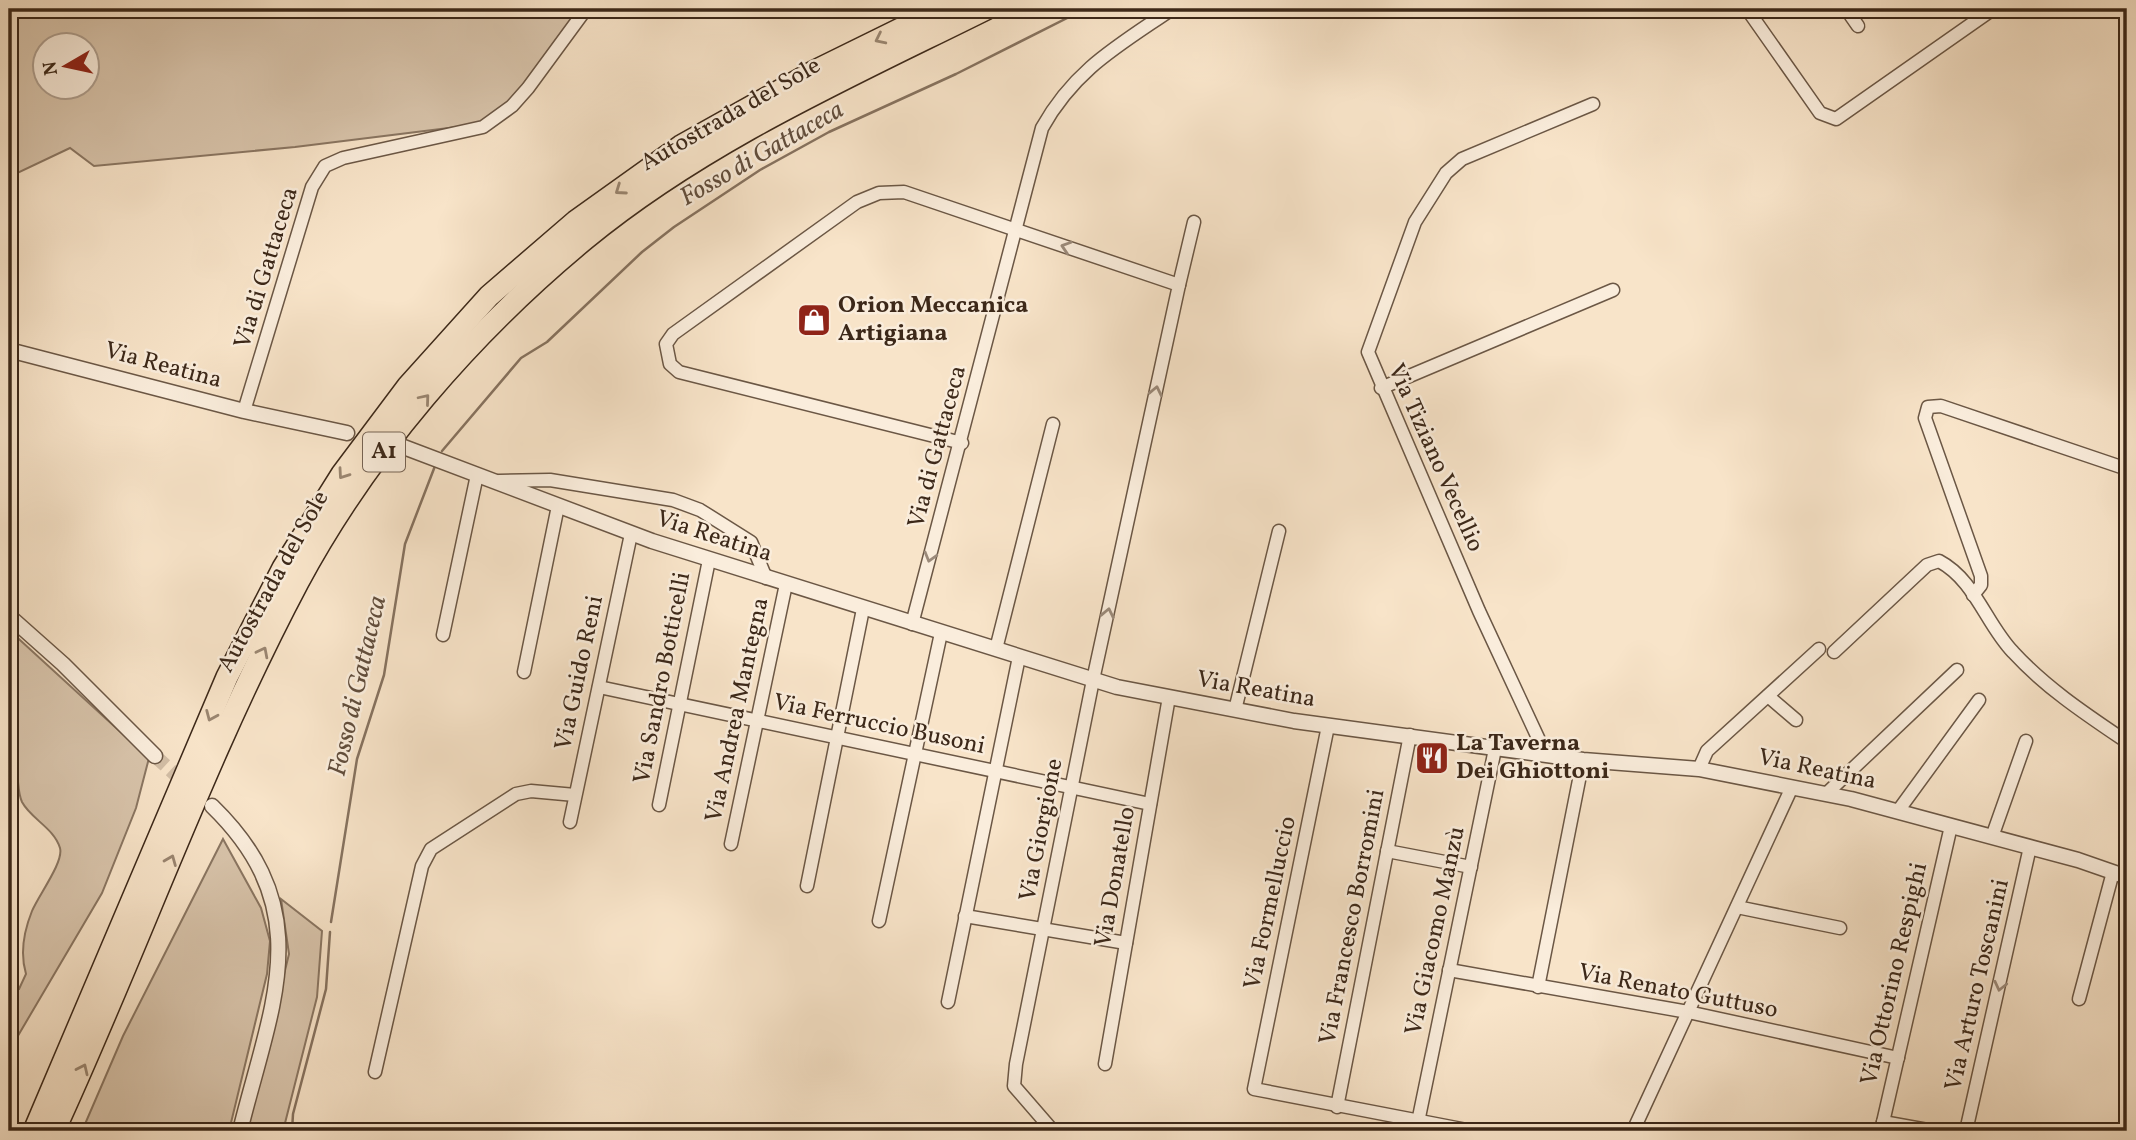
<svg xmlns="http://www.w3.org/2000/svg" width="2136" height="1140" font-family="Vollkorn,serif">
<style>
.green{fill:#d8c4ab;stroke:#8a7662;stroke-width:2;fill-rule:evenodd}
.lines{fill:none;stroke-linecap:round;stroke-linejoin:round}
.stream{stroke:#86725f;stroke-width:2.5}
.tertiary-tunnel{stroke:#d2bea6;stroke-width:14;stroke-dasharray:14 7;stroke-linecap:butt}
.minor-casing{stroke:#6b5745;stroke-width:15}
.tertiary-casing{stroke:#6b5745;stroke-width:17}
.motorway-casing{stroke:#3c2819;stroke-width:24}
.minor{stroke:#faeddc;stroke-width:12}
.tertiary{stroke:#faeddc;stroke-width:14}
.motorway{stroke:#f8e4c9;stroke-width:21}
.oneway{stroke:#9a8671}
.oneway2{stroke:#9b8a7a}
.labels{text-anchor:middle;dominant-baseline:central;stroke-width:5;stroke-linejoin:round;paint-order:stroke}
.shield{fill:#faeddc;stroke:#756354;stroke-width:2}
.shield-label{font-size:23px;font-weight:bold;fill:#3c2819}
.street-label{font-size:24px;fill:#3c2819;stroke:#faeddc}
.poi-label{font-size:24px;font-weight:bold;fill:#3c2819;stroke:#faeddc;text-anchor:start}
.water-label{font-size:26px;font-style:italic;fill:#614d3c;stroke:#faeddc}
</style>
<rect width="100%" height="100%" fill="#f8e4c9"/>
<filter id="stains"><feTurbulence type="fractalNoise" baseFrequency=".00286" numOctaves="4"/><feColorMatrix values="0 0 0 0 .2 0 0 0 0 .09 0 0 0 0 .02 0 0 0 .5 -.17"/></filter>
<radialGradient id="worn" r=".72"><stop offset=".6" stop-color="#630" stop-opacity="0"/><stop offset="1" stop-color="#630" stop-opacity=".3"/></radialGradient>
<g class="green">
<path d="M 9,9 L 582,9 L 509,105 L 481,124 L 295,147 L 94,166 L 70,148 L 9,177 ZM 46,46 L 88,46 L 88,88 L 46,88 Z"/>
<path d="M 9,630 L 149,758 L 136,808 L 102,893 L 9,1051 L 9,991 L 19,989 L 26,974 C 20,954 24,931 32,911 C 38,896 64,862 60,848 C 54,828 31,819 22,802 C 15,786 22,771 9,757 Z"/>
<polygon points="223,839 261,908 270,941 267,974 229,1131 82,1131 123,1036"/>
<polygon points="281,899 322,931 317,997 283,1131 246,1131 289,954"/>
</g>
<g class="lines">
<g class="stream">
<polyline points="442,451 521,358 547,342 642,252 674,227 760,170 829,132 956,74 1085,9"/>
<polyline points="331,922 357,759 384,675 405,544 435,466"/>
<polyline points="292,1131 293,1114 326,989 330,932"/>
</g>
<polyline class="tertiary-tunnel" points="155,756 188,786"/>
<g class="minor-casing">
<g id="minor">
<polyline points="1747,9 1820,113 1836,119 1993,9"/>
<polyline points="1850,9 1851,16 1858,26"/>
<polyline points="1179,285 1194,222"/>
<polyline points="1381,388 1613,290"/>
<polyline points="244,411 312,187 325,166 343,158 483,127 512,106 528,88 586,9"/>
<polyline points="962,443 679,372 670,364 666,344 673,334 857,202 879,193 904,192 1179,285 1093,680 1016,1064 1014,1086 1053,1131"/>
<polyline points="499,481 550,480 673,500 700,510 751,542 766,578"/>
<polyline points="1973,595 1981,585 1981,576 1925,418 1928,407 1941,406 2127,469"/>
<path d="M 912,624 L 1042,128 C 1075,69 1118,46 1172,9"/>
<polyline points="443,635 477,475"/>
<polyline points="996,649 1053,424"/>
<path d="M 1834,652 L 1927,565 L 1939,561 C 1975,580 1986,624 2013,652 C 2046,688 2087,715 2127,742"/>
<polyline points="524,672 558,506"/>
<polyline points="599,687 1150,804"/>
<polyline points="1768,696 1796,720"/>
<polyline points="1235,710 1279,531"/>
<polyline points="1328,726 1254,1089 1472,1131"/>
<polyline points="1546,755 1479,611 1368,352 1415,222 1446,173 1462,159 1593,104"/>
<polyline points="1699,769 1707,751 1819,649"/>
<polyline points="1826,794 1957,670"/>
<polyline points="659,805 709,560"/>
<polyline points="1898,811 1979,700"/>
<polyline points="570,822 631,534"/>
<polyline points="1992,837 2026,741"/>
<polyline points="731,844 786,584"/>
<polyline points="1387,851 1471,867"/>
<polyline points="807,886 863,609"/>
<polyline points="1737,907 1840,928"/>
<polyline points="965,916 1126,943"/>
<polyline points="879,921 941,633"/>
<polyline points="1449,970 1688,1012 1898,1058"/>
<polyline points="1538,987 1583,760"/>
<polyline points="2079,999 2113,872"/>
<polyline points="948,1002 1019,657"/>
<polyline points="1105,1064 1169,697"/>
<polyline points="375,1072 422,866 431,849 516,794 531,791 575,795"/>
<polyline points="1337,1107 1410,735"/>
<polyline points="1418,1122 1495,749"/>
<polyline points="1883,1122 1933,1131"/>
<polyline points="1633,1131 1792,787"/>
<polyline points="1881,1131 1951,826"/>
<polyline points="1966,1131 2030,847"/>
</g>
</g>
<g class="tertiary-casing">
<g id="tertiary">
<polyline points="9,350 244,411 347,433"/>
<polyline points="401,446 652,541 1117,687 1294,721 1583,760 1699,769 1851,799 2078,860 2127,877"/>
<polyline points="9,616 63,664 155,756"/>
<path d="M 212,806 C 320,911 271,1005 240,1131"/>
</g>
</g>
<g class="motorway-casing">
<g id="motorway">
<polyline points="34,1131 227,677 283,568 342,474 408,386 489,296 576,221 681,146 815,71 941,9"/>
<path d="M 54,1131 C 138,949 204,759 298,582 C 368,452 471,333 585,239 C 704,141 849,77 986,9"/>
</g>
</g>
<use href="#minor" class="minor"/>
<use href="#tertiary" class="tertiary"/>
<use href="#motorway" class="motorway"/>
</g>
<defs><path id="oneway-chevron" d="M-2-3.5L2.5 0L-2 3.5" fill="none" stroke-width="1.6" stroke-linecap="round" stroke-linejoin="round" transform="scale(1.75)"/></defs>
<g class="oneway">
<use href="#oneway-chevron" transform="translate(880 39) rotate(154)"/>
<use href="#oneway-chevron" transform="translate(620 190) rotate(145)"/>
<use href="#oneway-chevron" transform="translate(425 399) rotate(-50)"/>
<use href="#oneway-chevron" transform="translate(343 474) rotate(125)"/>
<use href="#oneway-chevron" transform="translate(263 652) rotate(-63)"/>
<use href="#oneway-chevron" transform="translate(211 716) rotate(113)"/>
<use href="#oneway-chevron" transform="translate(171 860) rotate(-68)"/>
<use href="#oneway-chevron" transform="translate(83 1069) rotate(-65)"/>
</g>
<g class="oneway2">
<use href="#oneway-chevron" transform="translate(1066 247) rotate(-162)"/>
<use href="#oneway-chevron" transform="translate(1156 391) rotate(-78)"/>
<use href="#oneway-chevron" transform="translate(930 557) rotate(106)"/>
<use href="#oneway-chevron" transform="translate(1108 613) rotate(-78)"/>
<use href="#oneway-chevron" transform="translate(2000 986) rotate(103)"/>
</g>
<defs>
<g id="shop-square" transform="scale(1.75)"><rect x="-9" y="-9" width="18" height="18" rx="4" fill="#8f2418" stroke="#faeddc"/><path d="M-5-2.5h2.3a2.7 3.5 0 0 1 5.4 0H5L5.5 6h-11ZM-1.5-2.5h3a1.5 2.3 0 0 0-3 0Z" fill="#fff"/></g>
<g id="restaurant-square" transform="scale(1.75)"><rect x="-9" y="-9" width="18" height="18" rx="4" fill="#8f2418" stroke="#faeddc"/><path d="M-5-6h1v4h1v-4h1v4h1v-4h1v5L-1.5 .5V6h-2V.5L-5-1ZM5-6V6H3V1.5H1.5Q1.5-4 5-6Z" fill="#fff"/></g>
</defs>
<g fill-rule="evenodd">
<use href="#shop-square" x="814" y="320"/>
<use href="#restaurant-square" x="1432" y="758"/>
</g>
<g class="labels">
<rect class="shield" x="363" y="432.5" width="42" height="39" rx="5"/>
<g class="shield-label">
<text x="384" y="452">A1</text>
</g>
<g class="street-label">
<text transform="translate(731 115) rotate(-30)">Autostrada del Sole</text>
<text transform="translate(267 268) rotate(-73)">Via di Gattaceca</text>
<text transform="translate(163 366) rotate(15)">Via Reatina</text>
<text transform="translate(938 447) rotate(-75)">Via di Gattaceca</text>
<text transform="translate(1435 458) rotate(66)">Via Tiziano Vecellio</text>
<text transform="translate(714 537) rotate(18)">Via Reatina</text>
<text transform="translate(274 582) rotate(-61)">Autostrada del Sole</text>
<text transform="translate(580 673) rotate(-78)">Via Guido Reni</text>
<text transform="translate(663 678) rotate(-79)">Via Sandro Botticelli</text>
<text transform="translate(1256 690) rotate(10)">Via Reatina</text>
<text transform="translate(738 710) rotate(-78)">Via Andrea Mantegna</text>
<text transform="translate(879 725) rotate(12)">Via Ferruccio Busoni</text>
<text transform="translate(1817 770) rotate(12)">Via Reatina</text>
<text transform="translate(1042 830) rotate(-79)">Via Giorgione</text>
<text transform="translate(1116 877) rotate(-80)">Via Donatello</text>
<text transform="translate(1271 903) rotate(-78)">Via Formelluccio</text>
<text transform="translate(1353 917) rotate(-79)">Via Francesco Borromini</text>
<text transform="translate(1436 931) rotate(-78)">Via Giacomo Manzù</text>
<text transform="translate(1895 974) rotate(-77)">Via Ottorino Respighi</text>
<text transform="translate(1978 985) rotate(-77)">Via Arturo Toscanini</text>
<text transform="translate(1678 992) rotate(11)">Via Renato Guttuso</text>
</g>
<g class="poi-label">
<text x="838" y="306">Orion Meccanica<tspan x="838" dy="28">Artigiana</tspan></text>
<text x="1456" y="744">La Taverna<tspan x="1456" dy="28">Dei Ghiottoni</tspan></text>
</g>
<g class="water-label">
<text transform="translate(762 154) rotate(-30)">Fosso di Gattaceca</text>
<text transform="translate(358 686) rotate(-77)">Fosso di Gattaceca</text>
</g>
</g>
<rect width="2136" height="1140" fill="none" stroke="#f8e4c9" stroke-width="35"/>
<rect x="10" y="10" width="2115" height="1119" fill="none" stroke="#3c2819" stroke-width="3.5"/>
<rect x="18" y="18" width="2101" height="1105" fill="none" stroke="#3c2819" stroke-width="2"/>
<g transform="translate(66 66) rotate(261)"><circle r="33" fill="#faeddc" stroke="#ae9e8e" stroke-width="2"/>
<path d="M0-5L12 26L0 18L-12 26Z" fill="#8f2418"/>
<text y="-10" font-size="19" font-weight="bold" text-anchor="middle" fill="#3c2819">N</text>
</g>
<rect width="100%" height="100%" filter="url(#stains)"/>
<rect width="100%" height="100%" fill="url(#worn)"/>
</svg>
